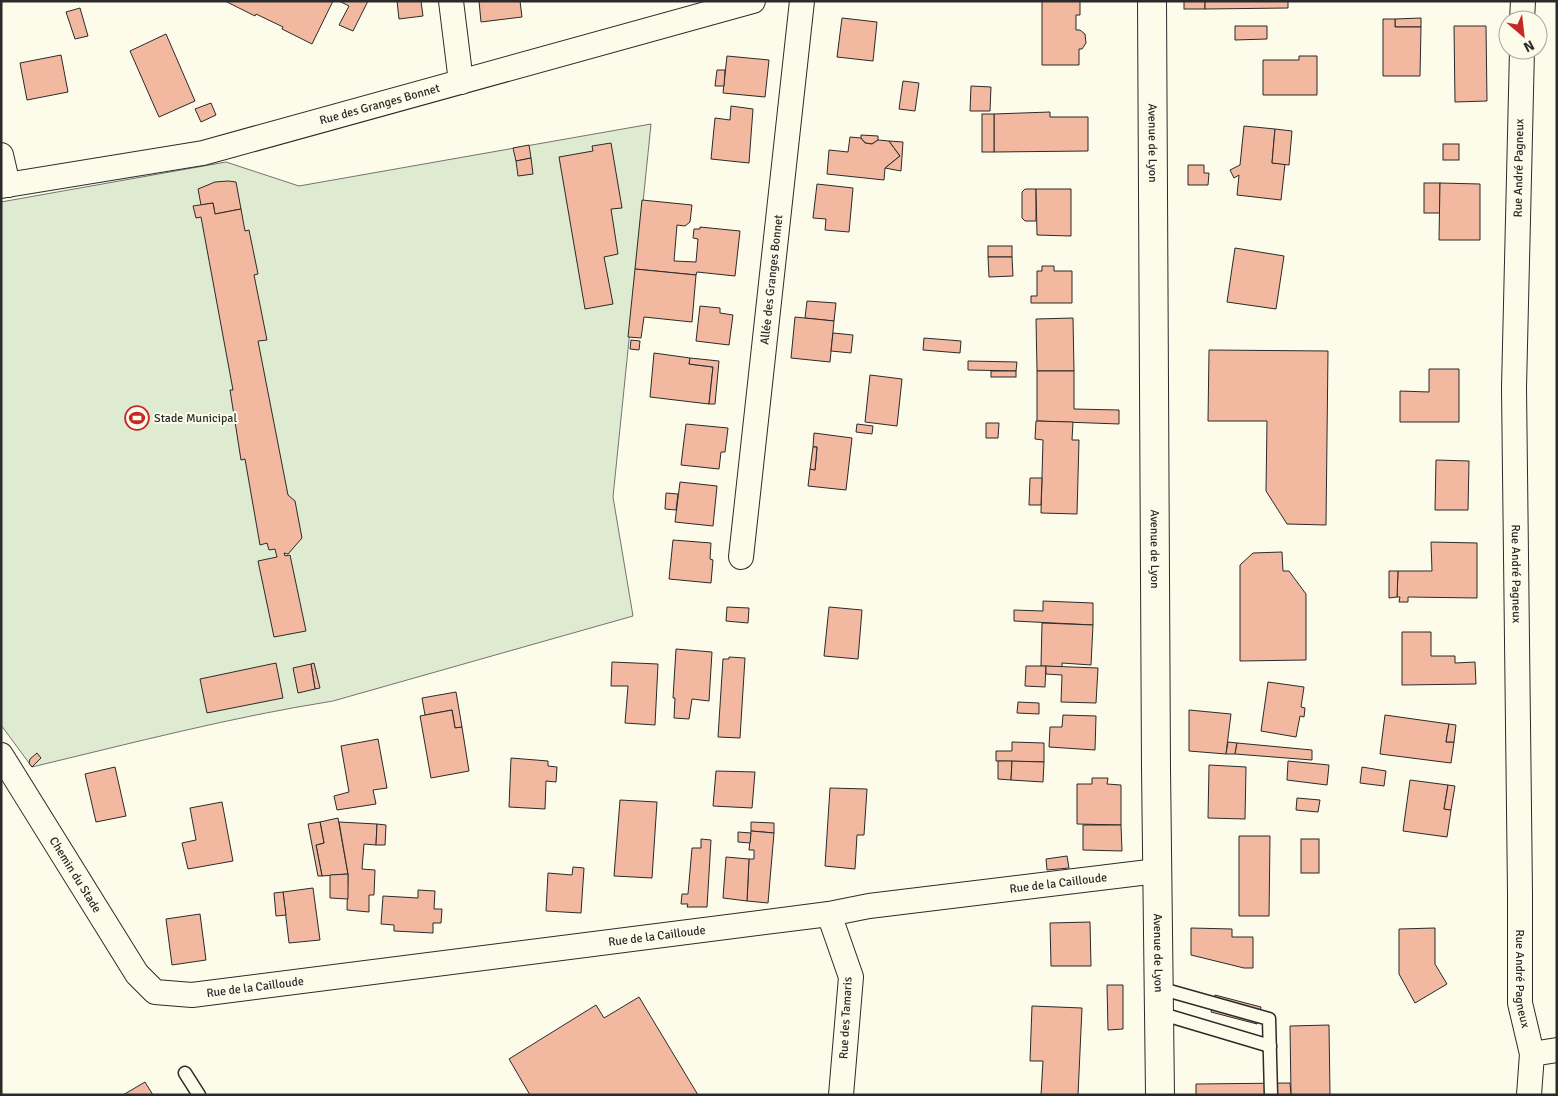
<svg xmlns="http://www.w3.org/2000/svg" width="1558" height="1096" font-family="Signika,sans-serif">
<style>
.grass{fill:#deebd1;stroke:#74746e}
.building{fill:#f2b8a0;stroke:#2b2b2b}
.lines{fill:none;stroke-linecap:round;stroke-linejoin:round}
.lane-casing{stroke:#2b2b2b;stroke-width:15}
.street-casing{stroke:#2b2b2b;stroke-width:26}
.primary-casing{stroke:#2b2b2b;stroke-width:30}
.lane{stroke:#fdfbea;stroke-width:12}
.street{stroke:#fdfbea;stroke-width:24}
.primary{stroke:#fdfbea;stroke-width:28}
.labels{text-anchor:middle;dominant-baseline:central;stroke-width:4;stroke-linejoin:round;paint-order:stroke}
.street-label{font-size:12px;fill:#2b2b2b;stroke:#fdfbea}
.poi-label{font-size:12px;fill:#2b2b2b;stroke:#fdfbea;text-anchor:start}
</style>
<rect width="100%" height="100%" fill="#fdfbea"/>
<path class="grass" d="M 651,124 L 613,497 L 633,616 L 333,701 C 232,717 132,743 32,767 L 1,725 L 1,202 L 226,162 L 299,186 Z"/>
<g class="building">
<polygon points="225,1 333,1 312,44 282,29 283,27 256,14 255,16"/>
<polygon points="339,1 368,1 353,31 339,25 349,6"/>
<polygon points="397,1 421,1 423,16 399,19"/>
<polygon points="479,1 520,1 522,17 481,22"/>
<polygon points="1042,1 1080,1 1080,15 1076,15 1076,30 1080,30 1085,34 1086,43 1082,49 1079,49 1079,65 1042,65"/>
<rect x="1184" y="1" width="21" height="8"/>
<polygon points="1205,1 1288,1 1288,8 1205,9"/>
<polygon points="80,8 88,36 75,39 66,12"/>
<polygon points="842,18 877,22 873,61 837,57"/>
<polygon points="1421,18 1421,27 1395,27 1395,19"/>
<polygon points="1383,19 1395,19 1395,27 1421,27 1420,76 1383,76"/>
<polygon points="1235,26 1267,26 1267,39 1235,40"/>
<polygon points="1454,26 1486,26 1487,101 1455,102"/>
<polygon points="166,34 195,101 159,117 130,51"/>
<polygon points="61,55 68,92 27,100 20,63"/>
<polygon points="727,56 769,60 765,97 723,93"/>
<polygon points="1299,56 1317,56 1317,95 1263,95 1263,60 1299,60"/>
<polygon points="717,70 725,70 724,86 715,86"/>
<polygon points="903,81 919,83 915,111 899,109"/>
<polygon points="971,86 991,87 990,111 970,111"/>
<polygon points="211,103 216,115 201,122 195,109"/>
<polygon points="731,106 753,109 749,163 711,159 715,118 730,120"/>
<polygon points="1050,112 1050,117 1088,117 1088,151 994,152 994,114"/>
<rect x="982" y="114" width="12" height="38"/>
<polygon points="1244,126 1275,129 1272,163 1285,164 1281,200 1237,195 1239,175 1234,178 1230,170 1240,165"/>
<polygon points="1275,129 1292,131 1289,165 1272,163"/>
<polygon points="861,135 878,136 878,140 872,144 865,143 861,138"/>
<polygon points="850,137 861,138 865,143 872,144 878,140 889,141 900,156 885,168 884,180 827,174 829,150 848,152"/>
<polygon points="889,141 903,142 901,171 885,168 900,156"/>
<polygon points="611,143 622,208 611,209 618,254 604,257 613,304 585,309 559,157 593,151 592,146"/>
<rect x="1443" y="144" width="16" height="16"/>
<polygon points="529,145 531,158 516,161 513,148"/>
<polygon points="531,158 533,174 518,176 516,161"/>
<polygon points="1188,165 1204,165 1204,173 1209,173 1208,185 1188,185"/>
<polygon points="228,181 236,182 241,209 215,214 213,203 201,205 198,189 215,182"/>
<rect x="1424" y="183" width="16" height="30"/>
<polygon points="1440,183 1480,184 1480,240 1439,240"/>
<polygon points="817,184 853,188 849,232 825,230 826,219 813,218"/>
<polygon points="1025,189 1036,189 1036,221 1025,221 1022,218 1022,192"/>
<polygon points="1036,189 1071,189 1071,236 1037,235"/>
<polygon points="642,200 692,205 690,222 685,226 677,225 674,261 696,262 698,239 693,238 694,229 700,229 700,227 740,231 735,276 697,272 696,275 635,269"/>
<polygon points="213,203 215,214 241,209 245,231 249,230 258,274 254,275 267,340 258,341 288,495 295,501 302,538 288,554 284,553 285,556 290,555 306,631 274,637 258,561 277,557 275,549 269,550 267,543 260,545 245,459 241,460 230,390 233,390 201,217 196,218 193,206"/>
<rect x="988" y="246" width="24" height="11"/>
<polygon points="1235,248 1284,256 1276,309 1227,302"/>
<polygon points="988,257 1012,257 1013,276 989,277"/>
<polygon points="1042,266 1054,266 1054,271 1072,271 1072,303 1031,303 1031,296 1037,296 1037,271 1042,271"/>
<polygon points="635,269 696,275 692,322 644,317 641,338 628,337"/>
<polygon points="807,301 836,303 834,321 805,318"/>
<polygon points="700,306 720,308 720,313 733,315 729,345 696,341"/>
<polygon points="795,317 834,321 830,362 791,358"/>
<polygon points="1073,318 1074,371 1037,371 1036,319"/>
<polygon points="833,333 853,335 851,353 831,351"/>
<polygon points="924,338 961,341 960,353 923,350"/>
<polygon points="631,340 640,341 639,350 630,349"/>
<polygon points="1209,350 1328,351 1326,525 1287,524 1266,491 1267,421 1208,421"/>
<polygon points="654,353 690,358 689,364 713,367 709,404 650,397"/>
<polygon points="690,358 719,361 715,404 709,404 713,367 689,364"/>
<polygon points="968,361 1017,362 1016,371 968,370"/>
<polygon points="1429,369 1459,369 1459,422 1400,422 1400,391 1429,392"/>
<rect x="991" y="371" width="25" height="6"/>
<polygon points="1037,371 1074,371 1074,409 1119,410 1119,424 1037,421"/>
<polygon points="870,375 902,379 897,426 865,422"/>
<polygon points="1036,421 1073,422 1072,440 1079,440 1077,514 1041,513 1043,440 1035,439"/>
<polygon points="986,423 999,423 998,438 986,438"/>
<polygon points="686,424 728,428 725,452 721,452 719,469 681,465"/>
<polygon points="857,424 873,426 872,434 856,432"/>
<polygon points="814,433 852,438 846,490 808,486 810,469 815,470 817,447 813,447"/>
<polygon points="813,447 817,447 815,470 810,469"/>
<polygon points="1436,460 1469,461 1468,510 1435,510"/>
<polygon points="1030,478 1042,478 1041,505 1029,505"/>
<polygon points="680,482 717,486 713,526 675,522"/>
<polygon points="666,493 678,494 676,510 665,509"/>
<polygon points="673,540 711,543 710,559 713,560 711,583 669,579"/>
<polygon points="1431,542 1477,543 1477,598 1408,597 1408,602 1399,602 1400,597 1397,597 1398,571 1432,571"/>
<polygon points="1282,552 1283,571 1289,571 1306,594 1306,660 1240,661 1240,565 1253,553"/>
<polygon points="1389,571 1398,571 1397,597 1389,598"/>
<polygon points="1043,601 1093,603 1093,625 1014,621 1014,610 1043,611"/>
<polygon points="727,607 749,608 748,623 726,621"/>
<polygon points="829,607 862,610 858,659 824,656"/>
<polygon points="1042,623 1093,625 1091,665 1062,663 1062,667 1041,666"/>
<polygon points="1402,632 1431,632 1431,656 1455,656 1455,663 1475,662 1476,684 1402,685"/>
<polygon points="676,649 712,652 709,701 692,699 689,719 674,718 675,698 673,698"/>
<polygon points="729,657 745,658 740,738 718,737 723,659 729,659"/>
<polygon points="612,662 658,664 655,725 625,723 628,686 611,686"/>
<polygon points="276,663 283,698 207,713 200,679"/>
<polygon points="314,663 320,688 315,689 311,664"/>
<polygon points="311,664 315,689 298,693 293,668"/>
<polygon points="1026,666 1046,666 1045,687 1025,686"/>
<polygon points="1046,666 1098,668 1096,703 1061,702 1062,675 1046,674"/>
<polygon points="1268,682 1304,687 1301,707 1305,708 1304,717 1300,716 1296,737 1261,731"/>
<polygon points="456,692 462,727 455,728 452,710 425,715 422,698"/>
<polygon points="1018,702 1039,703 1039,714 1017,713"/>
<polygon points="452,710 455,728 462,727 469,771 431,778 420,716"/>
<polygon points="1189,710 1231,714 1226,754 1189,751"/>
<polygon points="1063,715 1096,716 1095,750 1049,747 1050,727 1062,727"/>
<polygon points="1385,715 1449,724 1446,742 1454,742 1451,763 1380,754"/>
<polygon points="1449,724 1456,725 1454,742 1446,742"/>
<polygon points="378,739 387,788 373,790 376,804 337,810 334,796 349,792 341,746"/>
<polygon points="1012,742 1044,743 1044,762 996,761 996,751 1012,751"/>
<polygon points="1228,742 1237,743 1235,754 1226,754"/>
<polygon points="1237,743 1312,750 1312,760 1235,754"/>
<polygon points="37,753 41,758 32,767 29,763 30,759"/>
<polygon points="511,758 548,761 548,766 557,767 556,782 546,781 545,809 509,807"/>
<polygon points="998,761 1012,761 1011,780 998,779"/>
<polygon points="1012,761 1044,762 1043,782 1011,780"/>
<polygon points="1288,761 1329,765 1327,785 1287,780"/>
<polygon points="1209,765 1246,767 1245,819 1208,818"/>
<polygon points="115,767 126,816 96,822 85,774"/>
<polygon points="1362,767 1386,771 1384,786 1360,783"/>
<polygon points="716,771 755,772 752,808 713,806"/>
<polygon points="1092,778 1108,778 1107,784 1121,785 1121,825 1077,824 1077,784 1092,784"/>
<polygon points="1410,780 1448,785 1444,809 1451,810 1447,837 1403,831"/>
<polygon points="1448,785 1455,786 1451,810 1444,809"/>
<polygon points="830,788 867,789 864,835 857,835 855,869 825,866"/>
<polygon points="1297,798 1320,800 1318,812 1296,810"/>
<polygon points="620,800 657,802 652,878 614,876"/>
<polygon points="222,802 233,861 188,869 182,843 196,840 190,808"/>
<polygon points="338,818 348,874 322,876 316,845 324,843 320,822"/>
<polygon points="320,822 324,843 316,845 322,876 318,876 308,824"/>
<polygon points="339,822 377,824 376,845 364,844 362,869 375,870 374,895 369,895 369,912 347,910 348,874"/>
<polygon points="751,822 774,823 774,833 751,831"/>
<polygon points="377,824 386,825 385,845 376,845"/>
<polygon points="1083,825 1121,825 1122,851 1083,850"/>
<polygon points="751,831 774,833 768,903 747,901 749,859 754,859 754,850 749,850"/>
<polygon points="738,832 751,833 750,843 738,842"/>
<polygon points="1239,836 1270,836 1269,916 1239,916"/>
<polygon points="701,839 711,840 707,907 687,907 688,904 681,904 682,894 688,894 692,848 701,848"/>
<rect x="1301" y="839" width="18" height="34"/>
<polygon points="1067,856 1069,868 1047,870 1046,859"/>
<polygon points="726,857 749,859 747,901 723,898"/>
<polygon points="573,867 584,868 581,913 546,911 548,873 572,875"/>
<polygon points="348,874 348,899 330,898 330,875"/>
<polygon points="313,888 320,940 289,943 283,892"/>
<polygon points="418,890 435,891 434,909 442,909 441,923 433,923 433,933 394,931 394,925 381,924 383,896 418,898"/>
<polygon points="283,892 286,915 276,916 274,893"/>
<polygon points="200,914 206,960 172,965 166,919"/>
<polygon points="1090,922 1091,966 1051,966 1050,923"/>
<polygon points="1191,928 1232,929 1232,937 1253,937 1253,968 1244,968 1191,955"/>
<polygon points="1435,928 1435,964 1447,984 1415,1003 1399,974 1399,929"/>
<polygon points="1107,985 1123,985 1123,1029 1108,1030"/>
<polygon points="1215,995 1261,1007 1257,1024 1211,1012"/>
<polygon points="639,997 698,1095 530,1095 509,1059 596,1005 604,1018"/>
<polygon points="1032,1006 1082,1008 1078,1095 1041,1095 1043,1061 1030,1061"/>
<polygon points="1329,1025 1330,1095 1291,1095 1290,1026"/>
<polygon points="145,1082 153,1095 123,1095"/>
<polygon points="1290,1083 1291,1095 1196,1095 1196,1084"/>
</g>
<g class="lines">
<g class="lane-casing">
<g id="lane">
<polyline points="1159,988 1269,1019 1271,1095"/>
<polyline points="1159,1013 1270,1046"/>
<polyline points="185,1073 199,1095"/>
</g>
</g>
<g class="street-casing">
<g id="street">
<polyline points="451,1 461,82"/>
<polyline points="1522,20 1523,1"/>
<path id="s1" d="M 1522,50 L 1514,388 L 1520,893 L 1520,1003 L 1532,1054 L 1529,1095"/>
<polyline points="1,155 8,185"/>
<path id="s2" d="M 1,186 L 203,153 L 753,1"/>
<path id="s3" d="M 741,557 L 802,1"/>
<path id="s4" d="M 1,755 L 137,974 L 155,992 L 192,995 L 829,914 L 869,906 L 1157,871"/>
<polyline points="829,914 851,977 841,1095"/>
<polyline points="1532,1054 1557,1050"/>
</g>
</g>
<g class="primary-casing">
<g id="primary">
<path id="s5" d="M 1152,1 L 1156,768 L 1160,1095"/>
</g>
</g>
<use href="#lane" class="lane"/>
<use href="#street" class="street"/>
<use href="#primary" class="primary"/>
</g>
<defs>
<g id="stadium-ring" transform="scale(1.25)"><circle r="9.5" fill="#fdfbea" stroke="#c62828" stroke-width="1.5"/><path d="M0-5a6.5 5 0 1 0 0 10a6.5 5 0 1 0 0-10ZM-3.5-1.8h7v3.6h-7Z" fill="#c62828"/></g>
</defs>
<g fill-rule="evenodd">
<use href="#stadium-ring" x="137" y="418"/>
</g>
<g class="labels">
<g class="street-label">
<text stroke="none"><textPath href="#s2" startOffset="388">Rue des Granges Bonnet</textPath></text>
<text stroke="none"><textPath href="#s5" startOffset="142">Avenue de Lyon</textPath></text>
<text transform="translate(1519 168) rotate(-89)">Rue André Pagneux</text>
<text stroke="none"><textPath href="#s3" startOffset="279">Allée des Granges Bonnet</textPath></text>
<text stroke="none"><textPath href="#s5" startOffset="548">Avenue de Lyon</textPath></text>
<text stroke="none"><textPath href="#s1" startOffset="524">Rue André Pagneux</textPath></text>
<text stroke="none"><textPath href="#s4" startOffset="141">Chemin du Stade</textPath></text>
<text stroke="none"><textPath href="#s4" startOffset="1194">Rue de la Cailloude</textPath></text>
<text stroke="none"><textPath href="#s4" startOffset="789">Rue de la Cailloude</textPath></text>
<text stroke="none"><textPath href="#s5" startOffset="952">Avenue de Lyon</textPath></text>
<text stroke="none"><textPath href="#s1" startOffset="929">Rue André Pagneux</textPath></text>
<text stroke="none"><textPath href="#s4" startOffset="384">Rue de la Cailloude</textPath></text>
<text transform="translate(846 1018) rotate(-87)">Rue des Tamaris</text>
</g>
<g class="poi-label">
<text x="154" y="418">Stade Municipal</text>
</g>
</g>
<rect width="1558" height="1096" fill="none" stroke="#2b2b2b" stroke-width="5"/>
<g transform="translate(1523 35) rotate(152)"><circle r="24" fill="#fdfbea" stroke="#a9a89e"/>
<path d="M0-4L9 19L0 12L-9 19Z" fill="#c62828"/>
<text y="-8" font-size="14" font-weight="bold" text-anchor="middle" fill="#2b2b2b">N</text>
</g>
</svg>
